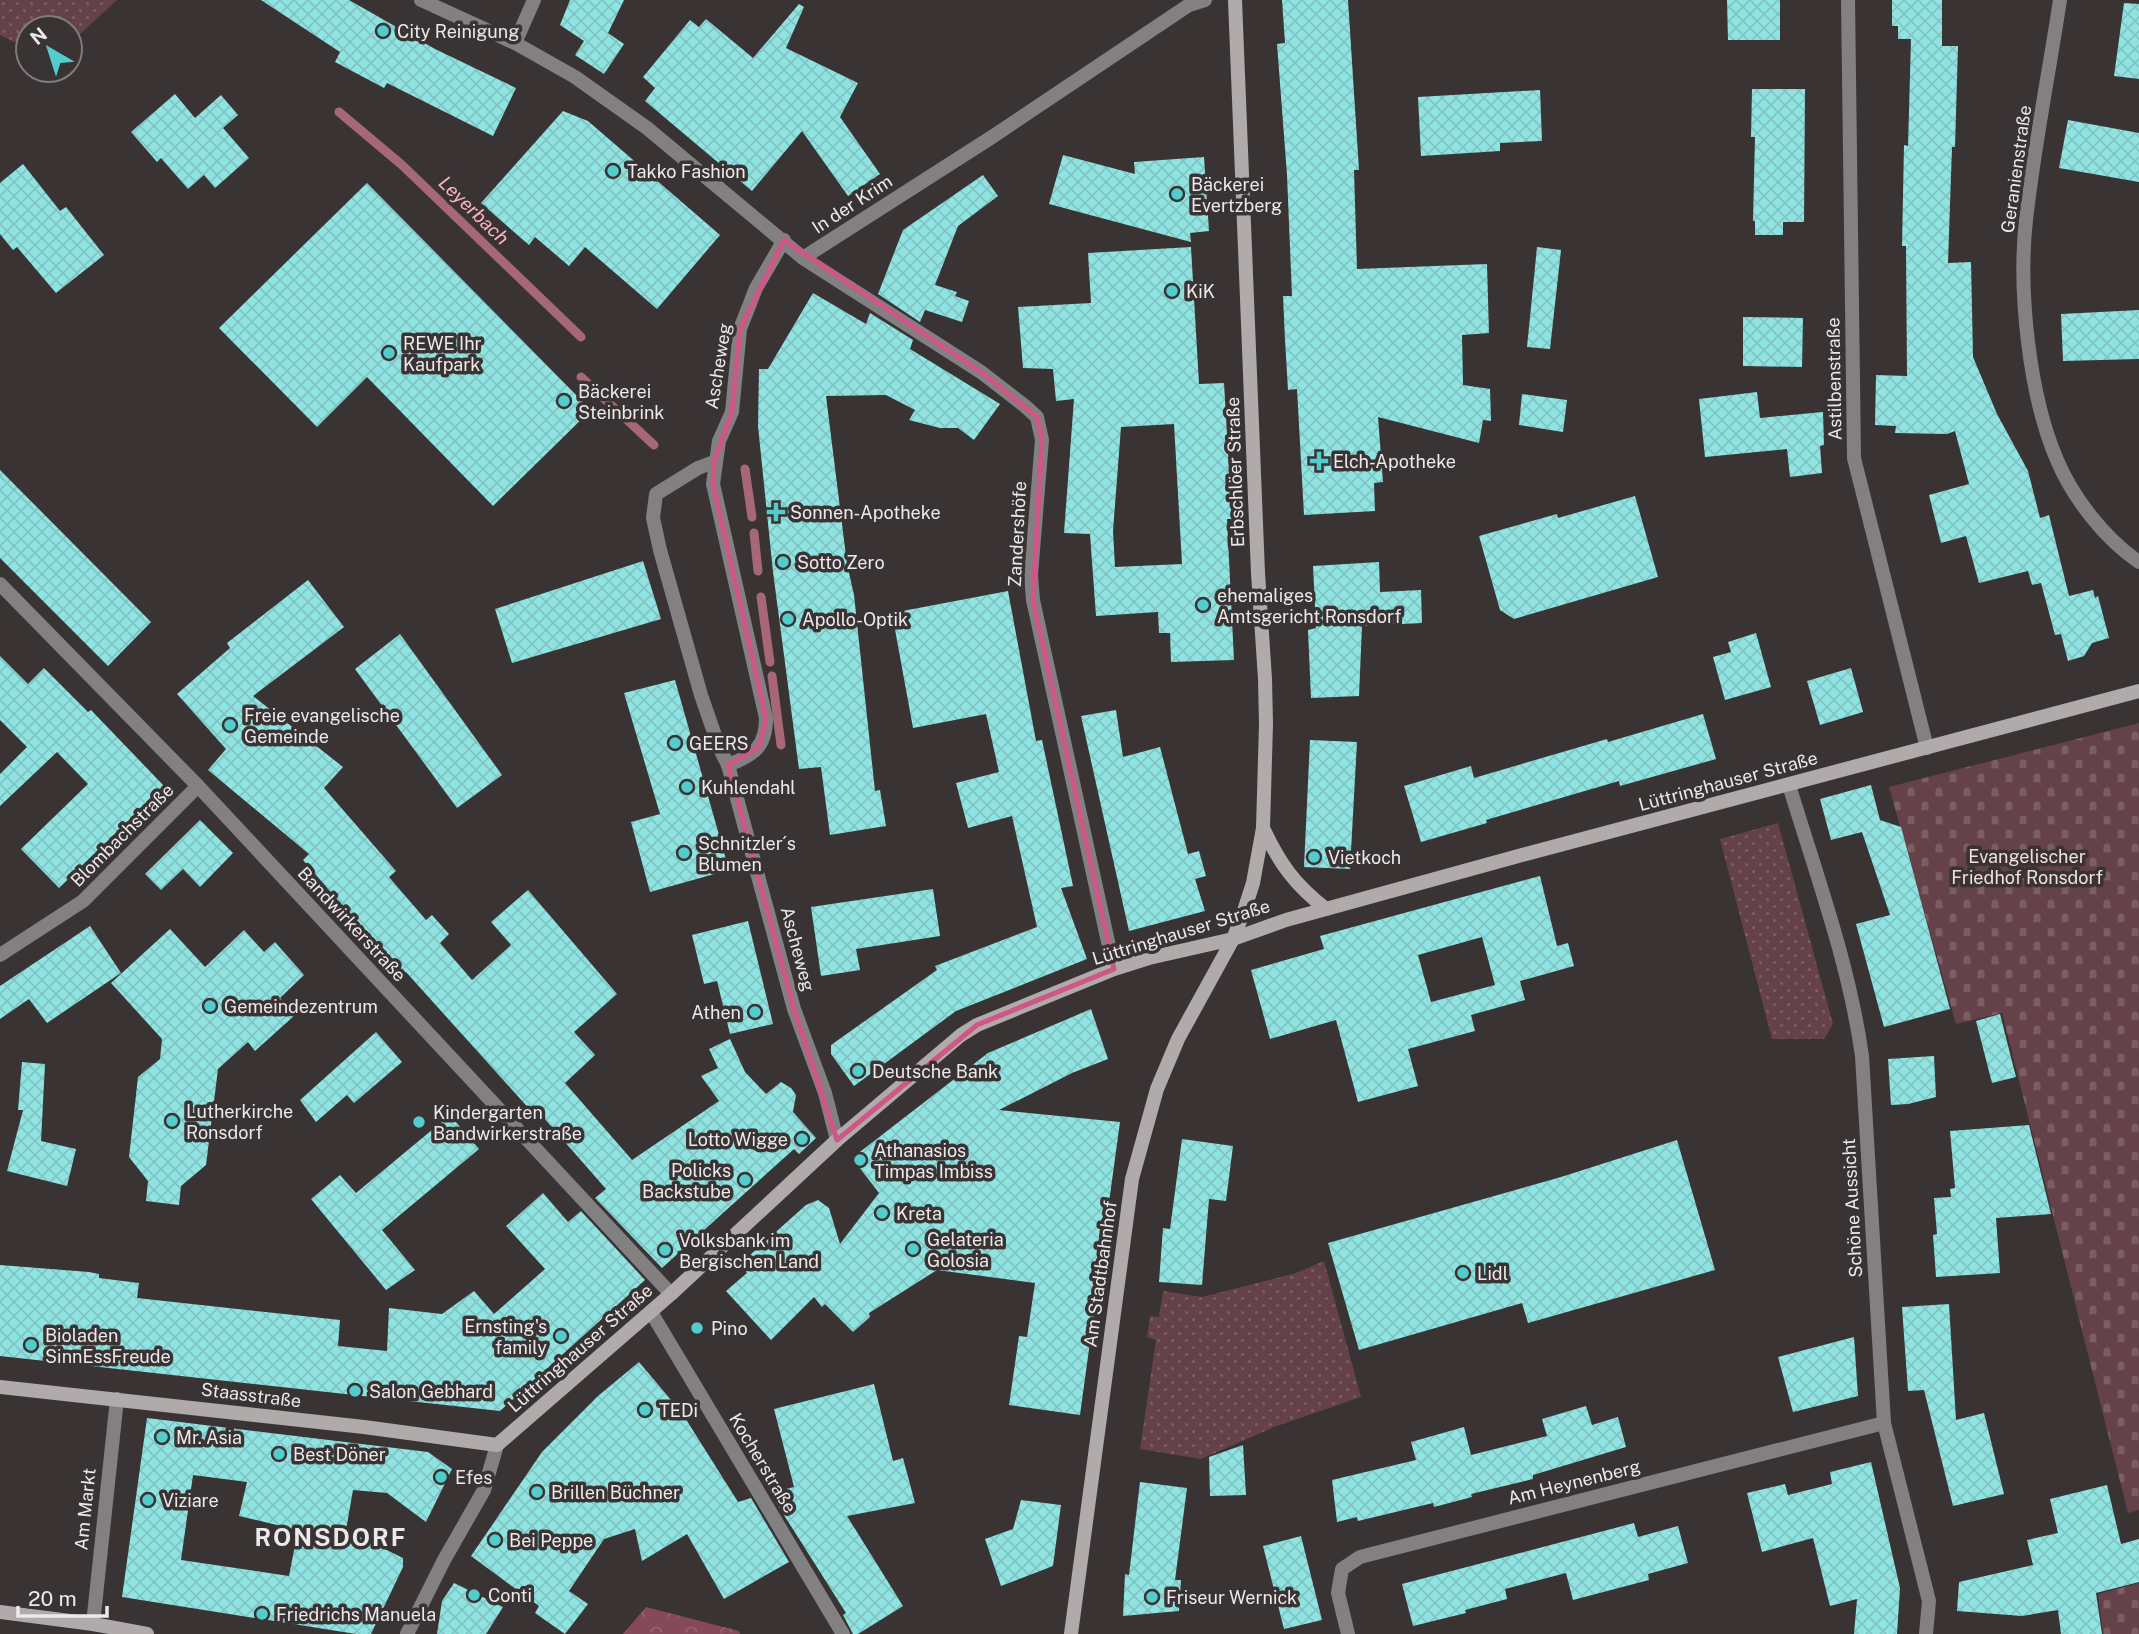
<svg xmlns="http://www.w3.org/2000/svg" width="2139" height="1634" font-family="'Public Sans',sans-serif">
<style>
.grass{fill:url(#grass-dots)}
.forest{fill:url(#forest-crowns)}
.cemetery{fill:url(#cemetery-stones)}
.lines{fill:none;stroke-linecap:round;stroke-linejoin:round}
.stream{stroke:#a66877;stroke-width:9}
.building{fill:url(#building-cross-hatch);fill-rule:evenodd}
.street{stroke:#838081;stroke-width:14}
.secondary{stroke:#b0aaab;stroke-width:14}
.marked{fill:none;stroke:#cf5686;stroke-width:5;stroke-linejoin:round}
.poi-dot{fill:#52cdcc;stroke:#393334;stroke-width:2.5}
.labels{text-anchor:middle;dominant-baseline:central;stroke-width:7;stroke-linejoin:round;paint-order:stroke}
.poi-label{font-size:18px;fill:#ede8e9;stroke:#393334;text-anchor:start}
.street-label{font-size:18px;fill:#ede8e9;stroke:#393334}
.park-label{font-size:18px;fill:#f2dee2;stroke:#393334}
.water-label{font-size:19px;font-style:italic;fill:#ffb3c4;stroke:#393334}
.district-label{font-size:24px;font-weight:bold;letter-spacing:2px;fill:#ede8e9;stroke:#393334}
</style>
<defs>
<pattern id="grass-dots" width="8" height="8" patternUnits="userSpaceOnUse" patternTransform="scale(1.75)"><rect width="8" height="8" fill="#65424a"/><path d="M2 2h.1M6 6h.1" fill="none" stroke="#7b5d64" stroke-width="1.8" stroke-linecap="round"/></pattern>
<pattern id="forest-crowns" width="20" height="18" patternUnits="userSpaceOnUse" patternTransform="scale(1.75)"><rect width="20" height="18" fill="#854959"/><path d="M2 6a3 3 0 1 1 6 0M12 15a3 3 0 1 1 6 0" fill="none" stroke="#976371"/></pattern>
<pattern id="cemetery-stones" width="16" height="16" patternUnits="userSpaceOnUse" patternTransform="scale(1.75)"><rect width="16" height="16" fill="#65424a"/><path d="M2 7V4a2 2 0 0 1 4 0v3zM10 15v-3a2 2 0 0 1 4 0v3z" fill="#7b5d64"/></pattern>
<pattern id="building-cross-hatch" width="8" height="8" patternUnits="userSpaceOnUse" patternTransform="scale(1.75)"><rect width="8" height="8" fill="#8fe4e2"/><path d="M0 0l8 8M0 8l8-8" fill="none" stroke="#81c4c3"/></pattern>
</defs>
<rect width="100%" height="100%" fill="#393334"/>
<g class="grass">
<polygon points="0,0 117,0 78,36 70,37 70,28 28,28 28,40 14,42 0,35"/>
<polygon points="1778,823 1833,1024 1824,1039 1772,1039 1720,839"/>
<polygon points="1324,1261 1361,1397 1274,1427 1201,1459 1140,1449 1156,1340 1147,1337 1150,1316 1159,1317 1163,1291 1202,1297 1296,1273"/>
</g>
<polygon class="forest" points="646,1607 739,1631 740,1634 623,1634"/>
<g class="cemetery">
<polygon points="2139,723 2139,1510 2128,1513 2002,1013 1956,1024 1889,787"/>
<polygon points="2139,1583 2139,1634 2103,1634 2098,1594"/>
</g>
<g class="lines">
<g class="stream">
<polyline points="339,112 402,165 581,337"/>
<polyline points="581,377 654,445"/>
<polyline points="745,469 752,517"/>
<polyline points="754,533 758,571"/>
<polyline points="761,597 770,662"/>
<polyline points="772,676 781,745"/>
</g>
</g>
<g class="building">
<polygon points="261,0 349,0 435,49 516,88 493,136 387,83 384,88 335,62 340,52"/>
<polygon points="570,0 624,0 608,33 624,44 604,74 575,55 584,41 560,25"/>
<polygon points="1282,0 1348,0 1359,170 1354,170 1357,269 1487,264 1489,333 1462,335 1463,385 1490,389 1491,421 1483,420 1479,443 1378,417 1383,482 1374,483 1375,511 1304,515 1297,389 1288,390 1285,340 1283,296 1292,296 1287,175 1277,44 1285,43"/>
<polygon points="1727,0 1780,0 1780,40 1728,40"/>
<polygon points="1892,0 1942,0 1942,46 1958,46 1955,147 1952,147 1948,263 1971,262 1973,357 1997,414 2028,471 2040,518 2049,515 2069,596 2093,590 2095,598 2098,596 2109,638 2092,643 2084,656 2068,661 2061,634 2055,635 2041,583 2032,585 2028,571 1979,583 1966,536 1941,543 1929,495 1969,484 1955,431 1947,434 1895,433 1896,426 1875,425 1876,375 1907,376 1906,246 1902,246 1904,145 1908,146 1911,39 1898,39 1898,26 1892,26"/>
<polygon points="2124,3 2139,4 2139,79 2114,76"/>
<polygon points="799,4 804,7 786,48 858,83 840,117 880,174 848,196 802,131 752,191 645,101 655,88 643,77 690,20 699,27 706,19 753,58"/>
<polygon points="1752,89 1805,89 1804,222 1783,222 1783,235 1755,235 1755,221 1753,221 1755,137 1751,137"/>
<polygon points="1540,90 1542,141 1500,143 1500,151 1421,156 1418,97"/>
<polygon points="175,94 195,118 221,95 238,115 223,128 249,158 215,188 204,175 188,189 161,158 157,162 131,132"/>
<polygon points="563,111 588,121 720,235 657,309 585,247 569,266 535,237 529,245 481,203"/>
<polygon points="2068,120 2139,133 2139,182 2059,168"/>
<polygon points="1063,155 1135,174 1134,162 1204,157 1209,231 1190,233 1191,242 1049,204"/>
<polygon points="23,164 60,211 66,207 104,255 56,293 17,247 13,250 0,234 0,183"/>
<polygon points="983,175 998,196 958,226 935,285 957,292 955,296 969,301 962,322 925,310 920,322 878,294 903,230"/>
<polygon points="367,183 591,410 493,506 367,377 317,427 219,328"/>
<path d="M 1191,247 L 1199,384 L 1224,383 L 1232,519 L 1227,519 L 1234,660 L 1171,662 L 1170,633 L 1159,633 L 1158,612 L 1096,616 L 1090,534 L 1064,533 L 1074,399 L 1056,401 L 1053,369 L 1023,368 L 1018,307 L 1091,303 L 1088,253 ZM 1174,424 L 1182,564 L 1115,567 L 1113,531 L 1121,427 Z"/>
<polygon points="1537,247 1561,250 1550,349 1527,347"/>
<polygon points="813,293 866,324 870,313 913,340 910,349 1000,404 974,440 958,428 940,428 909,420 915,410 886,395 826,396 847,564 854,595 875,791 880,790 886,826 830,835 821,767 799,769 773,572 758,426 759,369 768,369"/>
<polygon points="2139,310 2139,359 2063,361 2061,314"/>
<polygon points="1743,317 1803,318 1802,367 1743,366"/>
<polygon points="1757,392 1760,418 1823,412 1824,445 1820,446 1822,473 1790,477 1787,449 1705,457 1699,399"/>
<polygon points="1522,394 1567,400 1563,432 1519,425"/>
<polygon points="0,470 151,622 108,666 0,558"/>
<polygon points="1635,496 1658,577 1514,619 1500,610 1479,536 1557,514 1558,518"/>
<polygon points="643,561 661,619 512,663 495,609"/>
<polygon points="1379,562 1380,592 1421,590 1422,623 1362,626 1359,696 1311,698 1308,630 1316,628 1313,566"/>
<polygon points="308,580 344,627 253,696 343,767 324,788 396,871 389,877 426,920 432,915 449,934 440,943 472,980 511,945 491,922 528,890 617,994 574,1032 595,1055 565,1083 632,1160 719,1101 701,1076 718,1068 709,1049 730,1039 745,1072 766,1094 781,1082 791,1088 796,1095 793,1112 816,1138 799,1154 794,1149 662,1268 595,1198 606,1189 536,1109 532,1112 406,972 402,975 303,860 309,854 208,770 226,749 177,694 230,648 227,643"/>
<polygon points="1008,591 1036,741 1042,740 1073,886 1061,888 1087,959 956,1011 854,1086 831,1054 831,1045 937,970 935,966 1037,927 1012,816 968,828 956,783 999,772 986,714 913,728 892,613"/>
<polygon points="1756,633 1771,687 1725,700 1713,657 1731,652 1728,642"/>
<polygon points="400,634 502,775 457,808 355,669"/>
<polygon points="0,656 28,684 44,668 88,712 91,710 164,786 59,888 21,849 88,784 57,752 0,806 0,774 27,747 0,720"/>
<polygon points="1851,668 1863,712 1820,725 1807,681"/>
<polygon points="675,680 729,870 650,892 631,822 660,814 624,693"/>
<polygon points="1116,710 1123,757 1160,747 1188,854 1199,851 1206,876 1195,879 1205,911 1129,931 1081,716"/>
<polygon points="1703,714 1716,759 1620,786 1619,781 1486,820 1487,823 1421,842 1404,786 1471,766 1474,778 1607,739 1608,742"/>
<polygon points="1310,740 1357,742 1350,869 1304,867"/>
<polygon points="1871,785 1880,820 1901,827 1950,1009 1884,1027 1856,924 1890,915 1862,832 1831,840 1820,799"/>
<polygon points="200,820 233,853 200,887 183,869 161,890 145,874"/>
<path d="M 1540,876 L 1557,946 L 1568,943 L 1574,966 L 1520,981 L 1525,1000 L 1471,1015 L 1475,1031 L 1408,1049 L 1418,1086 L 1358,1102 L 1336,1020 L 1270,1039 L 1251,970 L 1324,949 L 1320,936 ZM 1482,937 L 1495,985 L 1431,1002 L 1418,955 Z"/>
<polygon points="933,889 940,936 856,949 860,970 821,976 811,907"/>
<polygon points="748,921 773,1024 730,1034 717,981 704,984 692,935"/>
<polygon points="90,926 121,973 47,1023 29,999 0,1019 0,986"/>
<polygon points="170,929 205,967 244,930 264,952 275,942 304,975 280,998 295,1015 255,1051 248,1042 218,1069 206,1165 181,1186 179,1205 146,1201 148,1181 129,1157 138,1077 160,1059 162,1039 111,983"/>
<polygon points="1091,1009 1108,1059 1072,1073 999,1110 1120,1122 1080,1415 1009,1405 1019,1336 1027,1337 1035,1283 937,1270 869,1313 870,1317 853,1332 825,1304 822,1307 814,1297 771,1340 726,1291 747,1273 740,1264 806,1205 818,1200 829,1208 840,1244 879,1193 852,1158 988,1053"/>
<polygon points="2000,1014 2016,1077 1992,1083 1976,1021"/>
<polygon points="376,1032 402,1062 354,1103 347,1095 316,1122 300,1100"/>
<polygon points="1934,1056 1936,1097 1908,1104 1891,1105 1888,1059"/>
<polygon points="22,1062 45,1064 41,1141 76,1149 67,1186 7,1171 23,1110 18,1110"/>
<polygon points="450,1115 479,1149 382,1230 415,1270 386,1290 311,1199 340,1175 356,1193"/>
<polygon points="2029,1125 2051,1214 1996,1218 2000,1273 1936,1277 1933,1235 1937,1234 1934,1198 1951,1197 1950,1189 1955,1188 1950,1131"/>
<polygon points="1182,1139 1233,1146 1226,1201 1209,1199 1202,1285 1159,1282 1163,1228 1170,1229"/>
<polygon points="1677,1140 1715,1270 1528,1323 1522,1303 1359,1350 1328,1243 1561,1177"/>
<polygon points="543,1193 568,1222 581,1211 645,1280 500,1411 0,1356 0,1265 89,1272 99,1274 99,1278 139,1283 137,1298 340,1320 338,1346 387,1351 389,1308 442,1314 474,1291 494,1314 545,1269 506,1226"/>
<polygon points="1949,1304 1956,1420 1984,1413 2004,1494 1953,1506 1924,1390 1908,1391 1902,1307"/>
<polygon points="1854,1337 1858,1396 1793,1412 1778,1357"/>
<polygon points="639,1362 682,1413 738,1502 751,1498 789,1562 724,1599 687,1534 642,1561 635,1529 604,1539 569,1591 588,1604 565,1634 535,1613 539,1606 471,1556 542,1452 598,1396"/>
<polygon points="874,1384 893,1461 903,1458 915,1503 847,1516 903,1606 858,1634 853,1634 843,1615 846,1613 770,1493 794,1487 774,1409"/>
<polygon points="1586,1406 1592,1425 1618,1417 1626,1447 1533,1475 1533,1479 1471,1494 1472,1497 1434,1507 1433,1503 1358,1521 1357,1517 1337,1522 1332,1480 1416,1460 1411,1442 1464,1427 1471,1455 1547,1436 1542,1419"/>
<path d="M 147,1418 L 428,1452 L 452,1469 L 426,1522 L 387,1493 L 353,1490 L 346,1530 L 403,1558 L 403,1567 L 371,1634 L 356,1634 L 122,1597 ZM 193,1475 L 247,1482 L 239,1516 L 298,1530 L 289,1576 L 181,1560 Z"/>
<polygon points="1243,1445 1246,1495 1210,1496 1209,1457"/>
<polygon points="1871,1462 1900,1588 1897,1634 1854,1634 1857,1599 1830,1606 1813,1538 1762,1552 1747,1493 1785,1484 1788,1495 1832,1484 1830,1472"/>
<polygon points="1140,1482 1187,1488 1175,1580 1181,1580 1179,1611 1123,1616 1125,1574 1129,1575"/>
<polygon points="2107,1485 2121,1544 2139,1539 2139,1582 2096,1593 2102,1634 2061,1634 2058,1610 2022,1616 1957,1611 1959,1582 2033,1565 2027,1540 2058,1533 2050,1499"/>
<polygon points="1021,1500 1061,1505 1053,1566 1001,1586 985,1539 1013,1529"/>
<polygon points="1634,1523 1638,1537 1678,1526 1688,1563 1648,1574 1649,1580 1573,1600 1566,1573 1505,1589 1507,1599 1465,1610 1466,1613 1413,1626 1402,1584"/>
<polygon points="1301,1536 1322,1620 1284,1629 1263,1546"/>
<polygon points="454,1583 503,1607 486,1634 437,1634 442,1601"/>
</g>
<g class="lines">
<g class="street">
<polyline points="421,0 515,43 575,77 647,128 803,258 981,372 1025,406 1037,417 1042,440 1031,575 1033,600 1114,969"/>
<polyline points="1848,0 1854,458 1927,748"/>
<path d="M 2060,0 C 2049,73 2034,147 2026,220 C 2018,290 2029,395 2057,460 C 2073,498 2105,539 2139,562"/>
<polyline points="515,43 534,0"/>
<polyline points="803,258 992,137 1189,5 1205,0"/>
<polyline points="714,462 698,468 656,494 653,518 660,550 701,695 719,747 728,765 794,1009 825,1093 837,1140"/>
<polyline points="0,584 198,786 671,1294"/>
<path d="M 728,765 C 754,755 766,747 766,718 L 713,484 L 719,441 L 732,412 L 740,329 L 756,288 L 784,240"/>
<path d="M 1789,785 C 1816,874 1849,963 1862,1056 L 1884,1423 L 1929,1601 L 1926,1634"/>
<polyline points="0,955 83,901 198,786"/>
<polyline points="651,1312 843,1634"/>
<polyline points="93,1624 117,1399"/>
<polyline points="407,1634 444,1560 484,1490 497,1445"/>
<polyline points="1348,1634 1338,1593 1342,1569 1360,1557 1884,1423"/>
</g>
<g class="secondary">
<path d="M 1263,828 C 1280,864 1294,884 1326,909"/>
<polyline points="0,1387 364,1427 497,1445 671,1294 837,1140 961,1035 977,1025 1114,969 1149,958 1233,939 1286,920 1522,855 2139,691"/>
<polyline points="0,1612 93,1624 147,1634"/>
<polyline points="1071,1634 1132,1179 1157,1089 1178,1039 1233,939 1244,911 1253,883 1263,828 1266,724 1265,679 1258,573 1235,0"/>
</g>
</g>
<path class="marked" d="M 784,240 L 981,372 L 1037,417 L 1042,440 L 1033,600 L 1114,969 L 977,1025 L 837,1140 L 794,1009 L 728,765 L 759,747 L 766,718 L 713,484 L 714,462 L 732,412 L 740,329 Z"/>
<g class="poi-dot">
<circle cx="383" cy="31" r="7"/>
<circle cx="613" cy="171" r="7"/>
<circle cx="1177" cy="194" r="7"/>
<circle cx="1172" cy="291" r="7"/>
<circle cx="389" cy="353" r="7"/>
<circle cx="564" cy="401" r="7"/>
<path d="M1315.5 450.5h7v7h7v7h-7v7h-7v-7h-7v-7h7z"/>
<path d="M772.5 501.5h7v7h7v7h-7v7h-7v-7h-7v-7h7z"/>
<circle cx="783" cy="562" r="7"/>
<circle cx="1203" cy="605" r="7"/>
<circle cx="788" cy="619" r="7"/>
<circle cx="230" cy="725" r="7"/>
<circle cx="675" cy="743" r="7"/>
<circle cx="687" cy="787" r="7"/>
<circle cx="684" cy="853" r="7"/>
<circle cx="1314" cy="857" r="7"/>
<circle cx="210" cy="1006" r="7"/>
<circle cx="755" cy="1012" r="7"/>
<circle cx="858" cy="1071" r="7"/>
<circle cx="172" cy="1121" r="7"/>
<circle cx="419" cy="1122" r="7"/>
<circle cx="802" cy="1139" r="7"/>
<circle cx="860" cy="1160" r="7"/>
<circle cx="745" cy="1180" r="7"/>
<circle cx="882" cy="1213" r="7"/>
<circle cx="913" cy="1249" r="7"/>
<circle cx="665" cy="1250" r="7"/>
<circle cx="1463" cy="1273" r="7"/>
<circle cx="697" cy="1328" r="7"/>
<circle cx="561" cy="1336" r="7"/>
<circle cx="31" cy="1345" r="7"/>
<circle cx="355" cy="1391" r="7"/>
<circle cx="645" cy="1410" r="7"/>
<circle cx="162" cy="1437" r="7"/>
<circle cx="279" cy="1454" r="7"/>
<circle cx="441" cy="1477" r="7"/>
<circle cx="537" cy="1492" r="7"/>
<circle cx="148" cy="1500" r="7"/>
<circle cx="495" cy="1540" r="7"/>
<circle cx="474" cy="1595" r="7"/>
<circle cx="1152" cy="1597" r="7"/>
<circle cx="262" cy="1614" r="7"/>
</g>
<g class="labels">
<g class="poi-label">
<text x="397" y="31">City Reinigung</text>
<text x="627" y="171">Takko Fashion</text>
<text x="1191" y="184">Bäckerei<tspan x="1191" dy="21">Evertzberg</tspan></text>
<text x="1186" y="291">KiK</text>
<text x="403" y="343">REWE Ihr<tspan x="403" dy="21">Kaufpark</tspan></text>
<text x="578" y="391">Bäckerei<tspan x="578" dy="21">Steinbrink</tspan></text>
<text x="1333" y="461">Elch-Apotheke</text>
<text x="790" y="512">Sonnen-Apotheke</text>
<text x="797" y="562">Sotto Zero</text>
<text x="1217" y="595">ehemaliges<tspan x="1217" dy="21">Amtsgericht Ronsdorf</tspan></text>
<text x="802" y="619">Apollo-Optik</text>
<text x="244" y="715">Freie evangelische<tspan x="244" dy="21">Gemeinde</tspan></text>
<text x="689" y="743">GEERS</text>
<text x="701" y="787">Kuhlendahl</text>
<text x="698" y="843">Schnitzler´s<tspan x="698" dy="21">Blumen</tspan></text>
<text x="1328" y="857">Vietkoch</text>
<text x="224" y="1006">Gemeindezentrum</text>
<text x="741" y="1012" text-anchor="end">Athen</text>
<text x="872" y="1071">Deutsche Bank</text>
<text x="186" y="1111">Lutherkirche<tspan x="186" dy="21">Ronsdorf</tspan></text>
<text x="433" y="1112">Kindergarten<tspan x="433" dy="21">Bandwirkerstraße</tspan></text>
<text x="788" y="1139" text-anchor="end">Lotto Wigge</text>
<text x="874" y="1150">Athanasios<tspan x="874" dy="21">Timpas Imbiss</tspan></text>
<text x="731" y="1170" text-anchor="end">Policks<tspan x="731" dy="21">Backstube</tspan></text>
<text x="896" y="1213">Kreta</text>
<text x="927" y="1239">Gelateria<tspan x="927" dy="21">Golosia</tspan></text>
<text x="679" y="1240">Volksbank im<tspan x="679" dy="21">Bergischen Land</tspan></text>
<text x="1477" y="1273">Lidl</text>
<text x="547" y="1326" text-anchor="end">Ernsting's<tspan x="547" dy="21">family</tspan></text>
<text x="711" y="1328">Pino</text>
<text x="45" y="1335">Bioladen<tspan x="45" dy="21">SinnEssFreude</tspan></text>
<text x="369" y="1391">Salon Gebhard</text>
<text x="659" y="1410">TEDi</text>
<text x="176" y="1437">Mr. Asia</text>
<text x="293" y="1454">Best Döner</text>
<text x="455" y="1477">Efes</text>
<text x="551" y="1492">Brillen Büchner</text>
<text x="162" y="1500">Viziare</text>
<text x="509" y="1540">Bei Peppe</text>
<text x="488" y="1595">Conti</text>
<text x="1166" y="1597">Friseur Wernick</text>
<text x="276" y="1614">Friedrichs Manuela</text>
</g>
<g class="street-label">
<text transform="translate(2016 169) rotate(-82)">Geranienstraße</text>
<text transform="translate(852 204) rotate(-33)">In der Krim</text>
<text transform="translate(718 366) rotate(-81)">Ascheweg</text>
<text transform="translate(1834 379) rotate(-91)">Astilbenstraße</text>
<text transform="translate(1235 472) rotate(-92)">Erbschlöer Straße</text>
<text transform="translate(1017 534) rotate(-87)">Zandershöfe</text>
<text transform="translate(1728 781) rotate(-15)">Lüttringhauser Straße</text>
<text transform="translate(122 835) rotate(-45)">Blombachstraße</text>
<text transform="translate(352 924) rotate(47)">Bandwirkerstraße</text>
<text transform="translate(1181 932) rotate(-17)">Lüttringhauser Straße</text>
<text transform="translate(798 949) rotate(75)">Ascheweg</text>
<text transform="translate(1852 1208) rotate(-93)">Schöne Aussicht</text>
<text transform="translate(1100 1274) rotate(-82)">Am Stadtbahnhof</text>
<text transform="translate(580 1348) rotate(-41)">Lüttringhauser Straße</text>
<text transform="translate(251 1395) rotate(7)">Staasstraße</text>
<text transform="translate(763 1463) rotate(59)">Kocherstraße</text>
<text transform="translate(1574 1482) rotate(-14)">Am Heynenberg</text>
<text transform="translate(85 1509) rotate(-84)">Am Markt</text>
</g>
<g class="park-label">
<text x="2027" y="856">Evangelischer<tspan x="2027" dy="21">Friedhof Ronsdorf</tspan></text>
</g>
<g class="water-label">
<text transform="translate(474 210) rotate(44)">Leyerbach</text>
</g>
<g class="district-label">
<text x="331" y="1537">RONSDORF</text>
</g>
</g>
<g transform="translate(49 49) rotate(321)"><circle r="33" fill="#393334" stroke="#817b7c" stroke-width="2"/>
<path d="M0-5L12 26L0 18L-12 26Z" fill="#52cdcc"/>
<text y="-10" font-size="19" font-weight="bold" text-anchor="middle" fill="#ede8e9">N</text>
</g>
<path d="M18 1606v10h89v-10" fill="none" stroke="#ede8e9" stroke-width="3.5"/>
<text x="28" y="1606" font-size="21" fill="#ede8e9" stroke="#393334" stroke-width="5" paint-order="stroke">20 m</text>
</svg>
